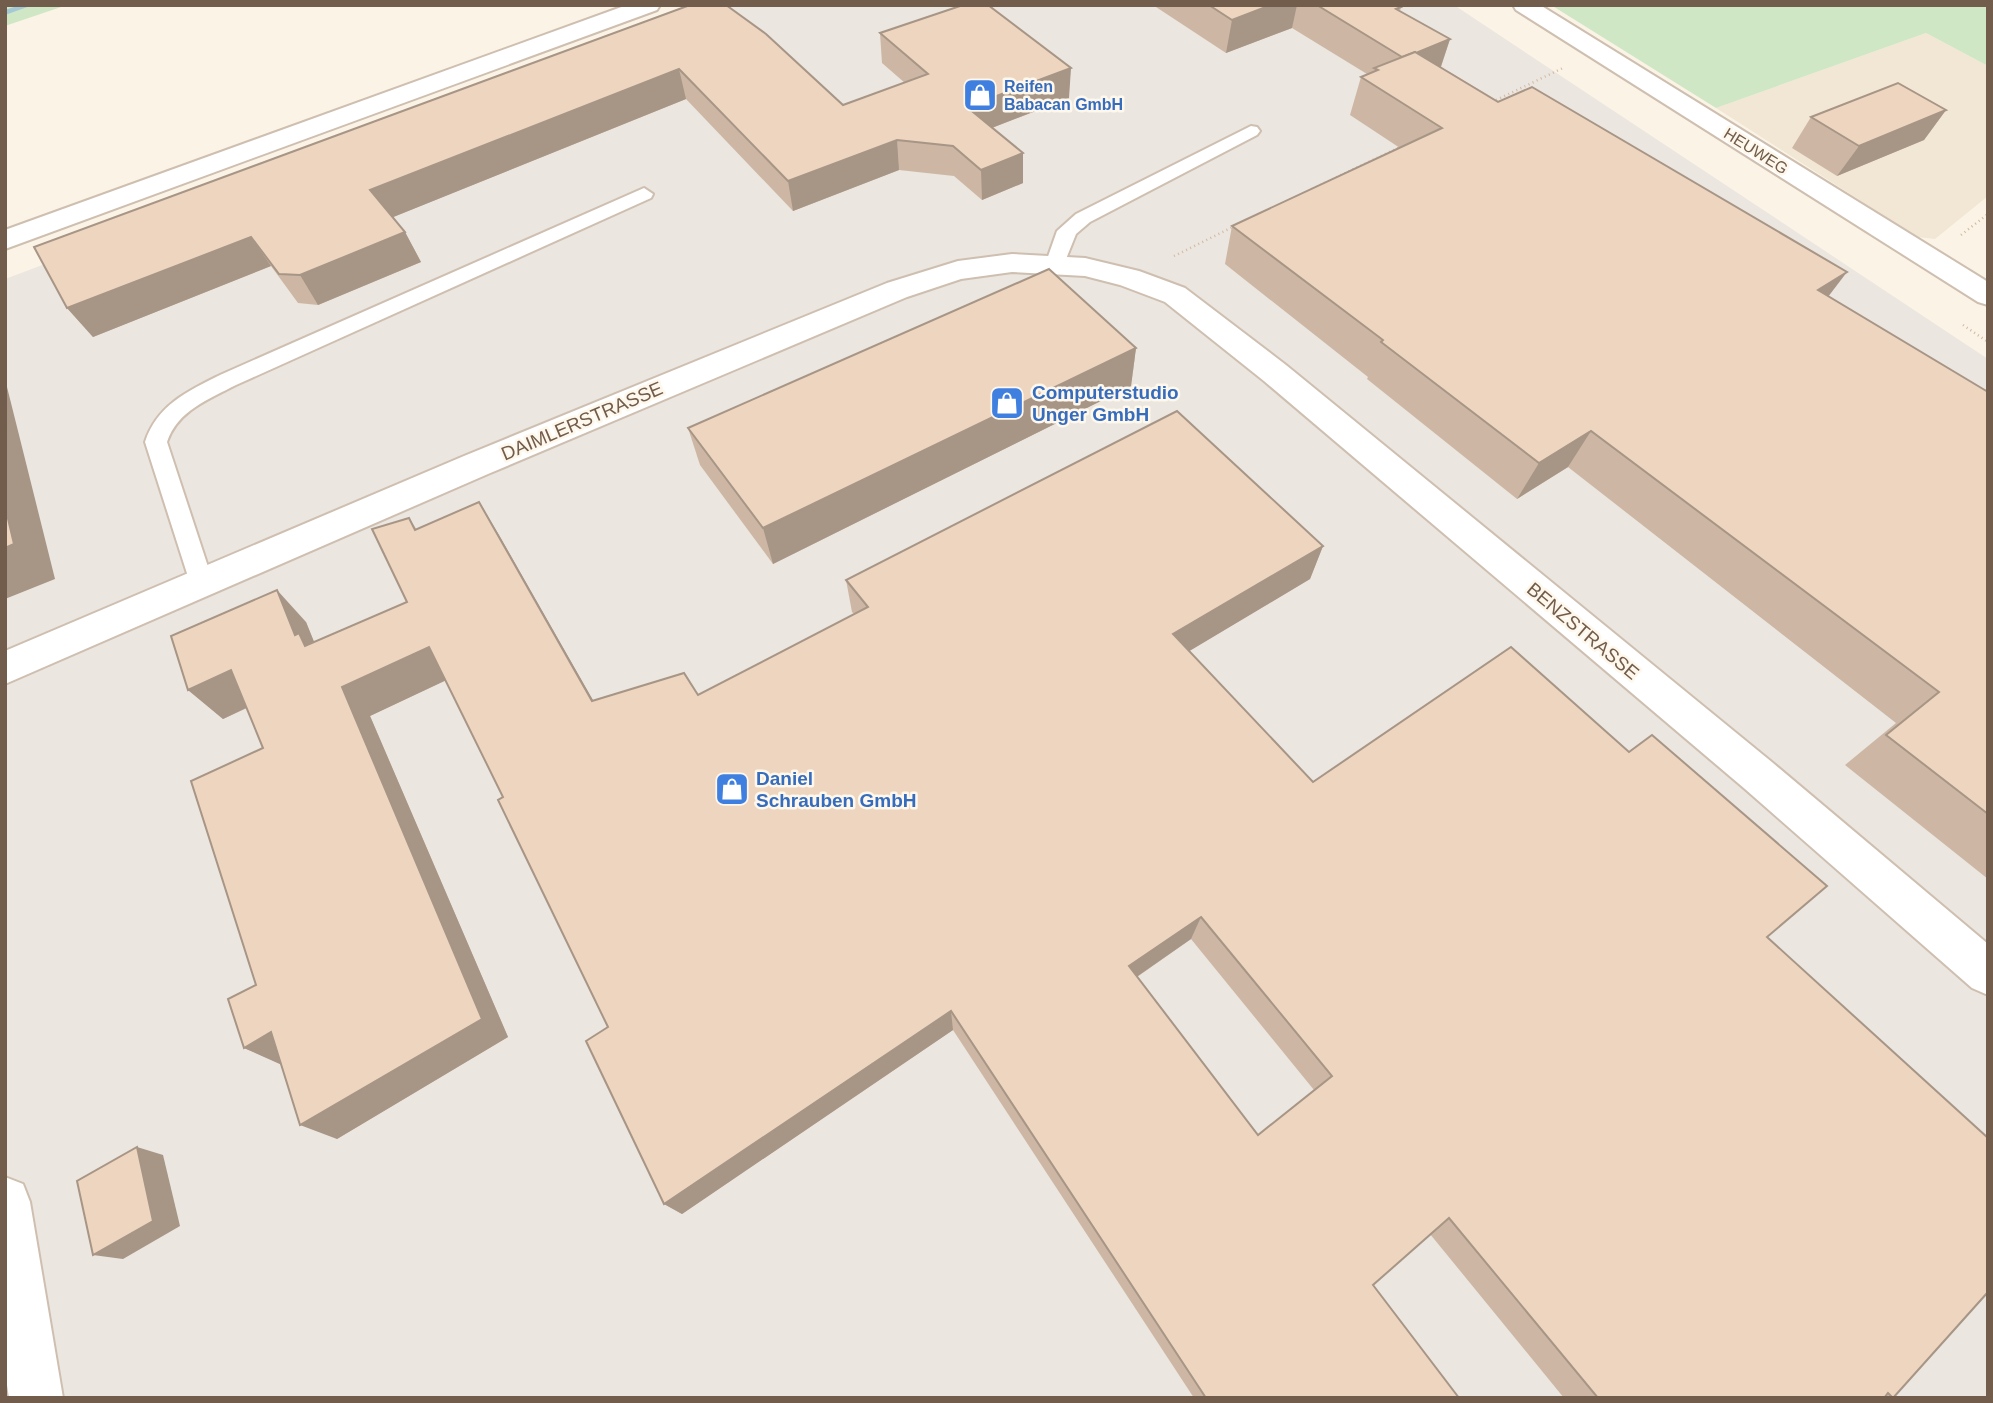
<svg xmlns="http://www.w3.org/2000/svg" width="1993" height="1403" font-family="Helvetica,sans-serif">
<style>
.residential{fill:#f2e7d5}
.industrial{fill:#ebe6df}
.green{fill:#d0e7c5}
.lines{fill:none;stroke-linecap:round;stroke-linejoin:round}
.stream{fill:#a3c9d4;fill-rule:evenodd}
.service-casing{stroke:#cebfb0;stroke-width:4}
.minor-casing{stroke:#cebfb0;stroke-width:4}
.path{stroke:#d3b9a3;stroke-width:2.5;stroke-dasharray:1 3.5;stroke-linecap:butt}
.service{fill:#fff;fill-rule:evenodd}
.minor{fill:#fff;fill-rule:evenodd}
.wall{fill:#cdb7a4;fill-rule:evenodd}
.shaded-wall{fill:#a79586}
.building{fill:#eed5bf;stroke:#a79586;stroke-width:2;fill-rule:evenodd}
.labels{text-anchor:middle;dominant-baseline:central;stroke-width:5;stroke-linejoin:round;paint-order:stroke}
.far-shop-label{font-size:16px;font-weight:bold;fill:#366cbe;stroke:#fef8ec;text-anchor:start}
.far-street-label{font-size:16px;fill:#725d4c;stroke:#fef8ec}
.shop-label{font-size:19px;font-weight:bold;fill:#366cbe;stroke:#fef8ec;text-anchor:start}
.street-label{font-size:19px;fill:#725d4c;stroke:#fef8ec}
</style>
<rect width="100%" height="100%" fill="#fbf4e6"/>
<polygon class="residential" points="1926,33 1988,66 1988,196 1935,239 1917,237 1716,108"/>
<polygon class="industrial" points="735,5 1454,5 1988,359 1988,1398 5,1398 5,279"/>
<g class="green">
<polygon points="5,5 67,5 5,26"/>
<polygon points="1551,5 1988,5 1988,66 1926,33 1716,108"/>
</g>
<g class="lines">
<polygon class="stream" points="20,5 33,5 5,15 5,10"/>
<g class="service-casing">
<g id="service">
<polygon points="1251,126 1257,127 1260,131 1257,135 1090,222 1076,234 1062,269 1048,269 1045,265 1057,231 1076,214"/>
<path d="M 644,188 L 653,194 L 651,198 L 236,385 C 209,399 177,411 167,442 L 213,582 L 210,589 L 201,592 L 192,589 L 145,442 C 157,405 188,391 220,375 Z"/>
</g>
</g>
<g class="minor-casing">
<g id="minor">
<polygon points="627,5 660,5 657,10 5,249 5,230"/>
<polygon points="1513,5 1540,5 1988,282 1988,305 1978,302 1516,10"/>
<polygon points="1012,254 1085,258 1139,271 1185,288 1286,365 1773,763 1988,944 1988,995 1972,988 1745,789 1264,381 1165,302 1120,285 1085,276 1012,272 961,279 907,297 488,474 5,684 5,651 464,456 887,283 958,261"/>
<polygon points="5,1177 23,1184 30,1202 63,1398 9,1398 5,1372"/>
</g>
</g>
<g class="path">
<polyline points="1492,102 1563,68"/>
<polyline points="1312,189 1402,146"/>
<polyline points="1961,235 1988,214"/>
<polyline points="1174,256 1235,226"/>
<polyline points="1963,325 1988,342"/>
</g>
<use href="#service" class="service"/>
<use href="#minor" class="minor"/>
</g>
<g class="wall">
<polygon points="690,5 843,105 905,83 882,63 880,33 1069,98 992,128 1023,183 982,200 954,176 899,170 793,211 686,99 393,217 405,232 421,262 318,305 298,303 271,266 93,337 67,308"/>
<polygon points="1157,5 1398,5 1401,7 1400,11 1450,39 1441,67 1988,392 1988,879 1845,765 1896,723 1568,467 1517,499 1367,379 1368,377 1225,264 1232,226 1400,148 1350,115 1361,77 1367,74 1292,28 1226,53 1156,7"/>
<polygon points="1946,110 1924,140 1837,176 1792,148 1811,117"/>
<polygon points="1136,348 1131,386 773,564 700,465 688,428"/>
<path d="M 479,502 L 593,701 L 698,695 L 854,614 L 852,612 L 846,580 L 1323,546 L 1310,579 L 1189,651 L 1313,782 L 1767,937 L 1893,1398 L 1564,1398 L 1430,1234 L 1373,1285 L 1459,1398 L 1194,1398 L 953,1030 L 682,1214 L 664,1204 L 608,1027 L 503,797 L 446,680 L 370,716 L 508,1037 L 337,1139 L 281,1064 L 244,1048 L 256,985 L 263,748 L 247,708 L 223,719 L 188,690 L 306,622 L 314,642 L 407,602 L 409,518 L 417,530 ZM 1191,939 L 1314,1090 L 1258,1135 L 1137,977 Z"/>
</g>
<g class="shaded-wall">
<polygon points="1271,5 1297,5 1292,28 1226,53 1232,20"/>
<polygon points="1450,39 1439,72 1405,58"/>
<polygon points="1071,68 1069,98 968,137 967,107"/>
<polygon points="679,69 686,99 386,220 370,190"/>
<polygon points="1946,110 1924,140 1837,176 1859,146"/>
<polygon points="897,140 899,170 793,211 788,181"/>
<polygon points="1023,153 1023,183 982,200 981,170"/>
<polygon points="405,232 421,262 318,305 300,275"/>
<polygon points="251,237 271,266 93,337 67,308"/>
<polygon points="1847,272 1818,310 1818,290"/>
<polygon points="1136,348 1131,386 773,564 763,528"/>
<polygon points="5,379 55,579 5,599"/>
<polygon points="1591,431 1568,467 1517,499 1539,463"/>
<polygon points="479,502 499,535 610,730 592,701"/>
<polygon points="1323,546 1310,579 1166,665 1173,634"/>
<polygon points="277,590 306,622 319,654 334,676 295,635"/>
<polygon points="429,647 453,677 370,716 508,1037 337,1139 300,1125 342,687"/>
<polygon points="231,670 263,700 223,719 188,690"/>
<polygon points="1201,917 1191,939 1122,987 1129,966"/>
<polygon points="951,1011 953,1030 682,1214 664,1204"/>
<polygon points="271,1032 282,1065 244,1048"/>
<polygon points="137,1147 163,1155 180,1226 123,1259 93,1255"/>
</g>
<g class="building">
<polygon points="690,5 726,5 766,34 843,105 928,74 880,33 963,5 988,5 1071,68 967,107 1023,153 981,170 953,146 897,140 788,181 679,69 370,190 405,232 300,275 279,274 251,237 67,308 34,247"/>
<polygon points="1209,5 1271,5 1232,20"/>
<polygon points="1317,5 1398,5 1401,7 1396,9 1450,39 1416,53 1415,52 1402,57"/>
<polygon points="1415,52 1498,102 1532,87 1847,272 1818,290 1988,392 1988,814 1886,735 1939,692 1591,431 1539,463 1381,342 1383,340 1232,226 1442,128 1361,77 1378,70 1374,68"/>
<polygon points="1898,83 1946,110 1859,146 1811,117"/>
<polygon points="1049,269 1136,348 763,528 688,428"/>
<path d="M 1177,411 L 1323,546 L 1173,634 L 1313,782 L 1511,647 L 1629,752 L 1652,735 L 1827,886 L 1767,937 L 1988,1138 L 1988,1292 L 1893,1398 L 1888,1393 L 1884,1398 L 1598,1398 L 1449,1218 L 1373,1285 L 1459,1398 L 1206,1398 L 951,1011 L 664,1204 L 586,1041 L 608,1027 L 498,800 L 503,797 L 429,647 L 342,687 L 482,1019 L 300,1125 L 271,1032 L 244,1048 L 228,999 L 256,985 L 191,781 L 263,748 L 231,670 L 188,690 L 171,636 L 277,590 L 295,635 L 299,633 L 305,646 L 407,602 L 372,529 L 409,518 L 415,530 L 479,502 L 592,701 L 684,673 L 698,695 L 868,607 L 846,580 ZM 1201,917 L 1332,1076 L 1258,1135 L 1129,966 Z"/>
<polygon points="5,506 14,544 5,548"/>
<polygon points="137,1147 153,1221 93,1255 77,1181"/>
</g>
<defs>
<g id="shop-square" transform="scale(1.75)"><rect x="-9" y="-9" width="18" height="18" rx="4" fill="#3f7fe0" stroke="#fef8ec"/><path d="M-5-2.5h2.3a2.7 3.5 0 0 1 5.4 0H5L5.5 6h-11ZM-1.5-2.5h3a1.5 2.3 0 0 0-3 0Z" fill="#fff"/></g>
</defs>
<g fill-rule="evenodd">
<use href="#shop-square" x="980" y="95"/>
<use href="#shop-square" x="1007" y="403"/>
<use href="#shop-square" x="732" y="789"/>
</g>
<g class="labels">
<g class="far-shop-label">
<text x="1004" y="86">Reifen<tspan x="1004" dy="18">Babacan GmbH</tspan></text>
</g>
<g class="far-street-label">
<text transform="translate(1756 151) rotate(32)">HEUWEG</text>
</g>
<g class="shop-label">
<text x="1032" y="392">Computerstudio<tspan x="1032" dy="22">Unger GmbH</tspan></text>
<text x="756" y="778">Daniel<tspan x="756" dy="22">Schrauben GmbH</tspan></text>
</g>
<g class="street-label">
<text transform="translate(582 421) rotate(-23)">DAIMLERSTRASSE</text>
<text transform="translate(1583 631) rotate(40)">BENZSTRASSE</text>
</g>
</g>
<rect width="1993" height="1403" fill="none" stroke="#725d4c" stroke-width="14"/>
</svg>
